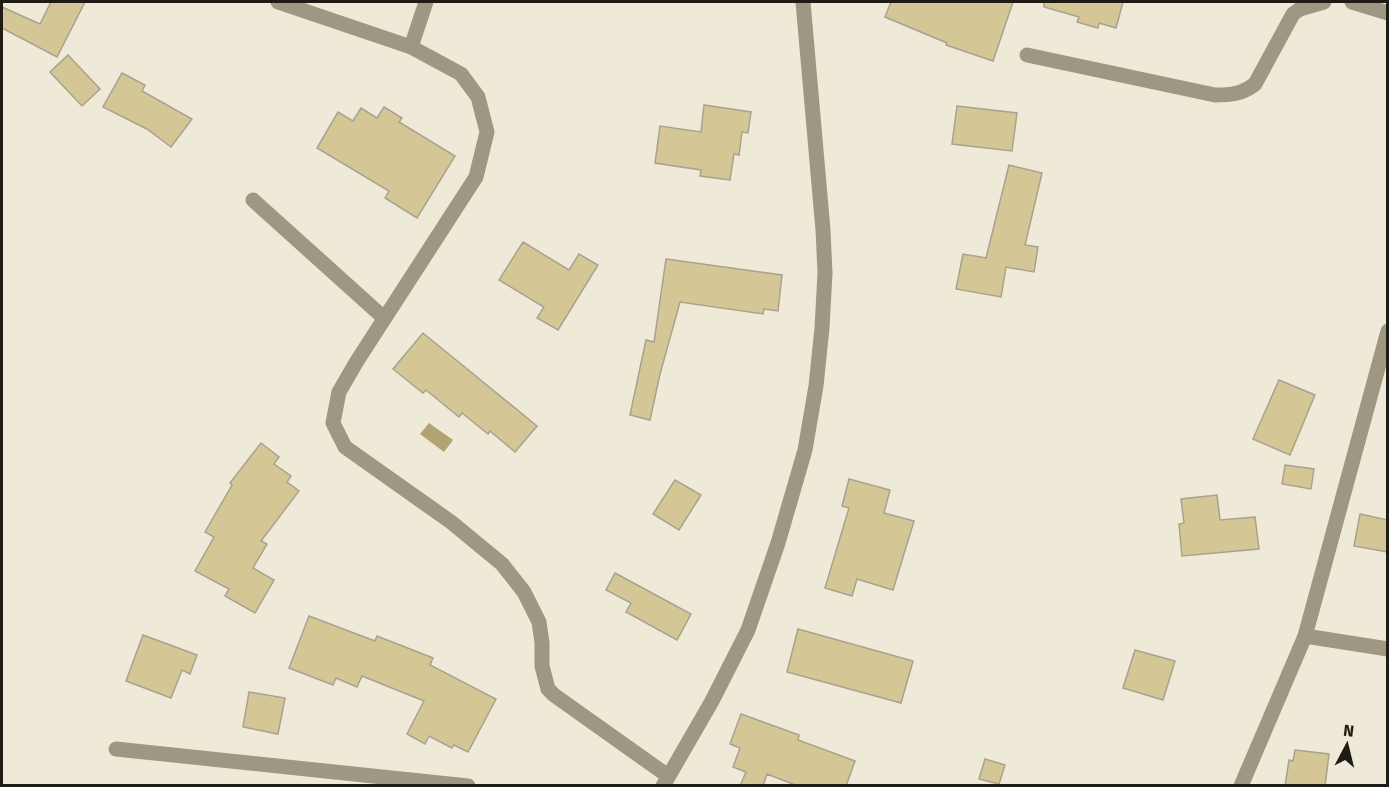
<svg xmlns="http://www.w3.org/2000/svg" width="1389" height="787" font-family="'Fira Sans',sans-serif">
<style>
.water{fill:#b1a372}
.building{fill:#d5c795;stroke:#a7a291;stroke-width:1.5}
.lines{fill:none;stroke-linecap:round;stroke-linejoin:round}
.minor{stroke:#9e9883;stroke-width:15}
</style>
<rect width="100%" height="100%" fill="#efead7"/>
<polygon class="water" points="429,423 453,440 444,452 420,434"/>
<g class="building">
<polygon points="51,2 85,2 57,57 2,28 2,7 40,24"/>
<polygon points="891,2 1013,2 993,61 946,45 947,43 885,17"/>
<polygon points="1044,2 1123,2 1116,28 1099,23 1098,28 1077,22 1079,17 1044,7"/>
<polygon points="68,55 100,89 82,106 50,72"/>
<polygon points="122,73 145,85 142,91 192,119 171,147 147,129 103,107"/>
<polygon points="704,105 751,112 748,133 742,132 739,155 734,154 730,180 700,176 701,170 655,163 660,126 701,132"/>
<polygon points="957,106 1017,113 1012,151 952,144"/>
<polygon points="384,107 402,118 399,122 455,156 417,218 385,198 389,191 317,148 338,112 353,121 361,108 377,118"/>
<polygon points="1009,165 1042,173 1025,245 1038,247 1034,272 1006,267 1001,297 956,289 963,254 986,258"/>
<polygon points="523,242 569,270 579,254 598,265 558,330 537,318 544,307 499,280"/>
<polygon points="666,259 782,275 778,311 764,309 763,314 680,302 660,374 650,420 630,415 646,340 654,342"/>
<polygon points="423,333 537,426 515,452 490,431 488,434 462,413 459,417 426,390 423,393 393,369"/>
<polygon points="1279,380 1315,395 1290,455 1253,439"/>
<polygon points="261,443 279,457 274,464 291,476 287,482 299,491 261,541 267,544 253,568 274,580 255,613 225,596 229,589 195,571 214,537 205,532 232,485 230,483"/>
<polygon points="1285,465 1314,469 1311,489 1282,484"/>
<polygon points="849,479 890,490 884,513 914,521 893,590 857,579 852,596 825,588 849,508 842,506"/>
<polygon points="675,480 701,495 679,530 653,514"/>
<polygon points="1217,495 1220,520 1255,517 1259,549 1182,556 1179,524 1184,523 1181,499"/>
<polygon points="1360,514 1388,520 1388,552 1354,546"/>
<polygon points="615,573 691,614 677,640 626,612 631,603 606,590"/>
<polygon points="309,616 375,641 377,636 433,658 430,665 496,699 468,752 454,745 452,748 429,736 425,744 407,734 424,701 362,676 357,687 336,678 333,685 289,668"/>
<polygon points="798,629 913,661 901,703 787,672"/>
<polygon points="143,635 197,655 190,674 182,670 171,698 126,681"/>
<polygon points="1135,650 1175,661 1163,700 1123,688"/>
<polygon points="249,692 285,698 278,734 243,727"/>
<polygon points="741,714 799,735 798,740 855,761 846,786 798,786 767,774 763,786 740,786 746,772 733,767 740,748 730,744"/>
<polygon points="1295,750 1329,754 1325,786 1285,786 1289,760 1293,761"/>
<polygon points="985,759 1005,765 999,784 979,779"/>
</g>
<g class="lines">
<g class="minor">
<polyline points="278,2 411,47 461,74 478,97 487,132 476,177 357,361 339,392 333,423 345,447 451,522 502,564 524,592 539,622 542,643 542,666 548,689 554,695 668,776"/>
<polyline points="1352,2 1388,13"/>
<polyline points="411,47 426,2"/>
<path d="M 1027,55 L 1215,95 C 1231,95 1242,94 1255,84 L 1293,14 L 1300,9 L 1324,2"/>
<polyline points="253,200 384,318"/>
<polyline points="1305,636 1388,649"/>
<polyline points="116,749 468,786"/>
<polyline points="663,786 712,701 748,630 778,543 805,450 816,386 822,328 825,273 823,230 803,2"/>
<polyline points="1241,786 1305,636 1388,331"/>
</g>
</g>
<rect width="1389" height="787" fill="none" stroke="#1e1c15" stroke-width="6"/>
<g transform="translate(1347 745) rotate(7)" stroke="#efead7" stroke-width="4.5" paint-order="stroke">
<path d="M0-4.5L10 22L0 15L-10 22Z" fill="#1e1c15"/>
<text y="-9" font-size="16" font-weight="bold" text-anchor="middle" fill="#1e1c15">N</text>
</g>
</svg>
